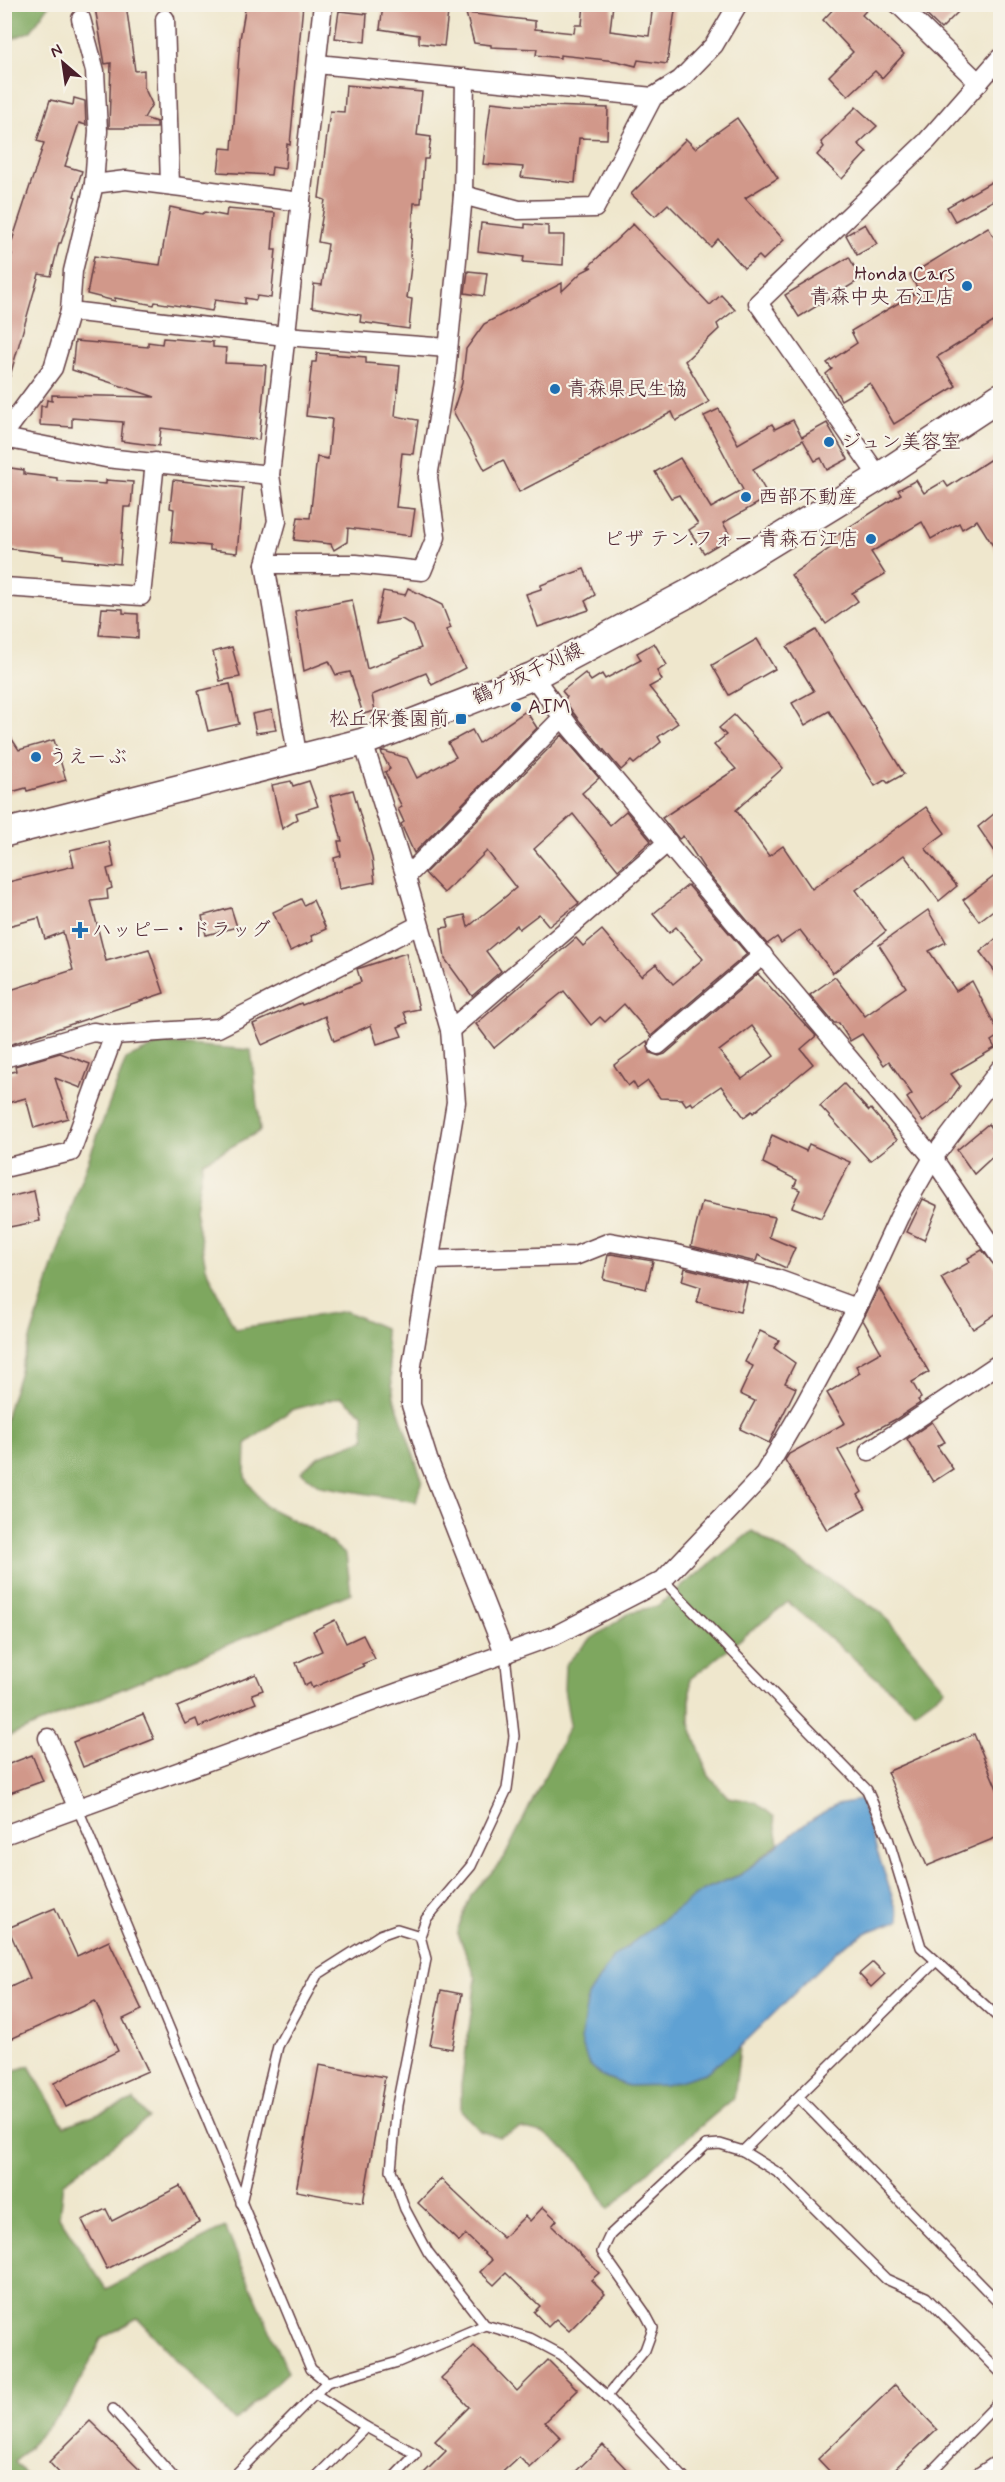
<svg xmlns="http://www.w3.org/2000/svg" width="1005" height="2482" font-family="Mynerve,'Klee One',sans-serif">
<style>
.forest{fill:#7ea75f;stroke:#646345;stroke-width:1.5}
.water{fill:#5fa1d3;stroke:#54607f;stroke-width:1.5}
.building{fill:#d1988a;fill-rule:evenodd}
.lines{fill:none;stroke-linecap:round;stroke-linejoin:round}
.service-casing{stroke:#633d43;stroke-width:12}
.minor-casing{stroke:#633d43;stroke-width:21}
.secondary-casing{stroke:#633d43;stroke-width:30}
.service{stroke:#fff;stroke-width:9}
.minor{stroke:#fff;stroke-width:18}
.secondary{stroke:#fff;stroke-width:27}
.poi-dot{fill:#1f6fb2;stroke:#f7f3e8;stroke-width:2}
.labels{text-anchor:middle;dominant-baseline:central;stroke-width:4.5;stroke-linejoin:round;paint-order:stroke}
.poi-label{font-size:20px;fill:#4a1f2b;stroke:#f7f3e8;text-anchor:start}
.street-label{font-size:20px;fill:#4a1f2b;stroke:#f7f3e8}
</style>
<rect width="100%" height="100%" fill="#f7f3e8"/>
<filter id="ink" filterUnits="userSpaceOnUse"><feTurbulence type="fractalNoise" baseFrequency=".0167" numOctaves="2"/><feDisplacementMap in="SourceGraphic" scale="12" xChannelSelector="R" yChannelSelector="G"/><feConvolveMatrix kernelMatrix="1 2 1 2 8 2 1 2 1" color-interpolation-filters="sRGB"/></filter>
<filter id="wash" filterUnits="userSpaceOnUse"><feTurbulence type="fractalNoise" baseFrequency=".008" numOctaves="4" result="noise"/><feDisplacementMap in="SourceGraphic" scale="24" xChannelSelector="R" yChannelSelector="G"/><feGaussianBlur stdDeviation="1.35" result="paint"/><feColorMatrix in="noise" values="0 0 0 0 0 0 0 0 0 0 0 0 0 0 0 0 0 1.4 0 .05"/><feComposite in="paint" operator="in"/></filter>
<g filter="url(#wash)">
<rect width="100%" height="100%" fill="#efe7cd"/>
<g class="forest">
<polygon points="5,4 49,4 49,5 31,31 5,42"/>
<polygon points="161,1043 251,1050 260,1131 203,1162 195,1209 206,1267 235,1329 345,1311 384,1328 394,1397 422,1480 416,1502 320,1486 301,1472 319,1456 365,1439 363,1414 341,1397 291,1410 246,1444 245,1477 265,1506 317,1532 346,1555 351,1593 5,1738 4,1428 7,1412 79,1185 126,1059"/>
<polygon points="752,1531 881,1612 945,1689 915,1711 788,1602 690,1679 690,1724 709,1776 728,1797 756,1802 774,1817 779,1843 740,1875 703,1890 705,2073 740,2047 734,2098 656,2164 609,2209 576,2158 545,2134 521,2128 499,2137 480,2131 461,2110 461,2085 476,1979 457,1931 471,1896 504,1858 570,1725 564,1689 565,1665 588,1641 631,1612 657,1606"/>
<polygon points="29,2066 64,2126 134,2100 148,2118 63,2183 59,2217 106,2289 225,2227 288,2372 235,2421 137,2318 101,2339 70,2402 15,2462 28,2477 5,2477 5,2073"/>
</g>
<polygon class="water" points="860,1800 900,1920 865,1933 839,1949 740,2047 705,2073 665,2085 628,2086 602,2076 588,2063 581,2040 588,1996 613,1957 703,1890 740,1875 809,1821 837,1804"/>
<g id="blocks">
<g class="building">
<polygon points="114,4 126,4 135,71 144,70 144,87 152,104 144,118 157,122 157,128 109,128 111,63 105,64 95,8"/>
<polygon points="246,4 303,4 290,145 287,144 285,169 272,167 271,175 218,172 221,148 232,149 240,39"/>
<polygon points="405,4 449,4 444,46 419,43 419,35 380,29 383,5 405,7"/>
<polygon points="584,4 613,4 610,31 649,36 653,4 676,4 667,64 638,60 636,66 616,61 560,55 560,58 536,55 537,49 491,47 491,45 474,43 466,13 535,21 535,29 574,33 575,25 582,25"/>
<polygon points="838,4 872,4 862,15 904,54 882,78 875,71 848,96 829,76 853,52 823,20"/>
<polygon points="915,4 966,4 941,29"/>
<polygon points="339,11 367,14 365,42 335,38"/>
<polygon points="346,85 422,92 417,135 431,137 428,159 424,159 421,203 414,203 410,257 412,258 407,298 412,299 409,329 360,322 361,315 312,307 314,284 322,285 328,244 318,242 325,200 319,198 330,111 344,112"/>
<polygon points="74,98 85,101 86,125 79,123 65,166 82,171 74,196 76,197 61,243 59,243 51,276 39,274 10,376 4,375 4,278 12,254 8,253 44,143 37,141 50,100 73,105"/>
<polygon points="491,102 519,105 608,108 607,139 579,138 575,183 521,177 523,167 483,164"/>
<polygon points="856,107 877,126 858,144 867,152 842,179 817,155 824,147 821,142"/>
<polygon points="737,118 778,178 745,198 784,240 763,260 759,256 744,268 718,239 711,247 668,204 655,216 631,194 686,139 695,148"/>
<polygon points="1000,177 1000,197 955,221 947,207"/>
<polygon points="170,207 202,214 205,212 226,216 227,209 275,213 272,250 276,250 271,298 257,296 256,300 245,298 245,304 215,300 212,311 155,302 154,305 115,298 115,301 87,294 94,256 160,265"/>
<polygon points="481,223 525,228 525,224 548,226 548,235 564,235 563,265 523,262 524,257 478,251"/>
<polygon points="633,224 710,305 721,295 735,310 717,324 719,329 685,361 709,402 676,421 672,412 519,492 503,460 485,470 453,411 462,383 466,349 484,324 562,283 562,291 582,272 592,267 588,267"/>
<polygon points="865,224 877,244 857,255 846,235"/>
<polygon points="988,227 1000,248 1000,318 937,357 956,386 894,424 870,383 841,400 826,374 832,369 827,363 857,343 851,331 919,291 910,275"/>
<polygon points="849,257 861,279 799,317 785,295"/>
<polygon points="468,271 487,273 484,296 465,293"/>
<polygon points="163,338 213,342 213,347 226,348 225,363 266,365 259,440 161,428 159,446 121,441 123,422 72,418 72,427 40,425 41,406 46,406 47,400 52,401 52,395 155,397 72,370 75,341 148,347 148,342 162,344"/>
<polygon points="317,353 366,357 366,363 400,366 395,416 418,420 413,454 402,453 396,507 415,509 411,536 348,528 347,542 334,550 331,544 294,540 298,517 310,518 317,457 328,459 332,419 306,416 312,362 316,362"/>
<polygon points="719,409 738,444 772,424 775,429 793,420 802,437 827,423 848,459 827,470 821,458 815,461 803,440 753,469 769,497 723,523 731,537 704,553 689,530 698,524 679,495 671,498 655,472 680,458 711,508 743,490 704,416"/>
<polygon points="1000,453 1000,557 977,520 962,529 959,523 931,539 922,522 871,552 885,574 852,593 858,601 826,624 791,575 836,544 832,538 901,494 898,490 916,480 924,493 944,481 948,487"/>
<polygon points="4,467 24,470 24,474 57,478 57,481 106,484 106,480 133,482 131,507 124,507 120,564 63,558 63,555 4,548"/>
<polygon points="173,480 243,488 237,553 210,550 210,546 171,542 174,509 170,508"/>
<polygon points="584,569 595,595 585,601 589,610 538,627 526,594 541,589 541,585"/>
<polygon points="408,588 442,605 451,628 446,630 465,668 432,685 426,673 372,695 375,711 363,714 350,672 336,675 329,661 304,671 295,611 352,600 367,669 421,648 413,626 402,619 376,624 383,591 405,595"/>
<polygon points="102,608 123,609 123,613 138,614 138,638 99,635"/>
<polygon points="816,630 904,774 888,783 885,780 875,786 829,711 805,725 792,703 814,691 787,647"/>
<polygon points="757,639 775,669 729,695 712,665"/>
<polygon points="654,643 667,665 657,671 662,680 649,687 678,723 658,737 661,742 634,764 631,761 621,770 578,719 564,700 567,697 562,691 585,673 591,681 602,674 605,679 641,660 637,653"/>
<polygon points="232,647 240,677 220,681 213,652"/>
<polygon points="230,684 239,724 208,731 198,691"/>
<polygon points="272,710 276,730 256,733 252,714"/>
<polygon points="526,711 537,728 414,853 401,824 404,822 398,809 402,807 385,772 390,769 381,752 384,751 407,758 417,778 456,757 448,743 472,730 479,743"/>
<polygon points="734,715 783,768 736,810 769,856 783,846 812,889 926,807 945,833 925,848 957,886 939,901 904,855 856,890 886,931 833,973 800,930 781,943 777,937 767,944 705,870 683,836 679,839 662,818 736,769 714,745 726,735 719,728"/>
<polygon points="4,727 19,750 54,740 66,780 27,791 26,788 4,794"/>
<polygon points="562,735 599,778 582,793 610,825 626,811 651,841 618,870 573,814 534,849 579,903 549,926 539,914 519,929 517,925 486,951 501,971 472,996 445,959 441,928 449,927 447,919 465,915 468,927 516,888 487,851 444,893 425,873"/>
<polygon points="291,781 293,786 309,781 318,806 296,813 298,819 282,829 272,785"/>
<polygon points="353,790 372,857 375,882 339,889 334,858 341,856 338,841 342,841 330,796"/>
<polygon points="1000,809 1000,859 978,827"/>
<polygon points="109,841 114,867 107,869 112,888 107,890 108,899 91,901 106,961 149,949 164,993 9,1045 4,1030 4,992 73,970 63,932 45,939 39,918 4,927 4,883 74,866 70,850"/>
<polygon points="1000,872 1000,905 979,921 963,900"/>
<polygon points="688,885 747,954 651,1036 624,1004 605,1022 600,1017 591,1025 564,991 494,1048 476,1024 576,938 583,946 602,930 641,976 656,964 673,984 703,959 676,927 669,933 653,914"/>
<polygon points="301,899 304,905 313,900 326,929 311,936 313,941 290,951 273,912"/>
<polygon points="231,908 237,927 206,935 202,916"/>
<polygon points="928,910 946,942 929,951 956,991 972,981 1000,1035 991,1041 995,1048 951,1074 960,1086 948,1103 923,1122 907,1098 912,1094 889,1061 884,1065 862,1034 850,1041 839,1023 834,1023 810,995 835,977 865,1016 906,987 879,945"/>
<polygon points="1000,935 1000,978 980,952"/>
<polygon points="406,953 419,1009 404,1012 408,1023 398,1027 402,1036 377,1044 371,1025 334,1041 325,1016 262,1045 253,1024 301,1003 302,1005 361,982 357,969"/>
<path d="M 758,974 L 816,1036 L 801,1049 L 813,1064 L 753,1113 L 752,1111 L 744,1117 L 721,1086 L 693,1105 L 691,1102 L 686,1105 L 682,1099 L 660,1098 L 648,1081 L 637,1089 L 633,1082 L 628,1086 L 614,1065 L 647,1041 L 650,1053 L 659,1056 L 665,1054 ZM 752,1026 L 774,1056 L 742,1079 L 719,1051 Z"/>
<polygon points="60,1053 90,1064 81,1088 55,1078 68,1118 34,1128 26,1098 4,1104 4,1074 16,1071 15,1066"/>
<polygon points="844,1084 869,1111 871,1109 897,1140 870,1161 820,1106"/>
<polygon points="988,1124 1000,1140 1000,1150 974,1174 957,1150"/>
<polygon points="772,1135 806,1151 809,1144 850,1162 821,1218 792,1207 800,1190 794,1187 797,1180 763,1163"/>
<polygon points="34,1191 40,1221 4,1228 4,1198"/>
<polygon points="923,1199 938,1206 924,1240 907,1232"/>
<polygon points="702,1202 775,1217 769,1237 795,1248 786,1268 758,1255 756,1261 752,1261 691,1246"/>
<polygon points="982,1250 1000,1272 1000,1311 973,1329 941,1278 970,1262 968,1258"/>
<polygon points="611,1254 653,1261 646,1289 603,1279 608,1255"/>
<polygon points="685,1268 747,1283 740,1312 697,1302 701,1287 682,1281"/>
<polygon points="879,1288 929,1372 912,1382 921,1398 918,1400 920,1403 896,1419 838,1450 862,1492 858,1495 866,1508 827,1530 785,1460 789,1454 845,1423 827,1393 860,1373 856,1366 881,1352 863,1320"/>
<polygon points="760,1331 779,1340 774,1348 795,1363 785,1383 796,1388 769,1443 740,1429 755,1401 740,1394 753,1366 745,1362"/>
<polygon points="932,1422 945,1442 937,1446 953,1469 933,1482 907,1439"/>
<polygon points="335,1620 346,1643 363,1635 375,1659 362,1664 364,1666 312,1688 310,1683 305,1686 296,1663 322,1651 313,1631"/>
<polygon points="256,1674 263,1690 252,1694 256,1703 199,1727 196,1719 185,1724 177,1707"/>
<polygon points="143,1714 154,1739 83,1767 73,1742"/>
<polygon points="974,1734 1000,1796 1000,1836 927,1866 887,1772"/>
<polygon points="32,1755 43,1781 4,1795 4,1766"/>
<polygon points="55,1908 77,1956 109,1941 142,2010 123,2019 148,2071 66,2107 54,2083 118,2051 95,2001 4,2042 4,1990 30,1978 8,1928"/>
<polygon points="873,1962 885,1974 871,1987 859,1974"/>
<polygon points="441,1990 462,1994 452,2049 430,2045"/>
<polygon points="319,2065 385,2077 363,2203 296,2191"/>
<polygon points="441,2179 503,2238 525,2216 530,2221 543,2207 557,2220 552,2226 599,2273 591,2280 605,2294 569,2331 556,2319 548,2327 534,2312 540,2306 506,2273 494,2285 480,2272 492,2260 466,2235 459,2242 418,2203"/>
<polygon points="180,2186 199,2222 107,2269 82,2220 106,2209 112,2221"/>
<polygon points="474,2346 517,2391 548,2360 578,2390 545,2422 561,2438 530,2468 519,2457 496,2478 419,2478 446,2451 435,2441 469,2407 441,2378"/>
<polygon points="895,2385 937,2429 885,2478 836,2478 818,2459"/>
<polygon points="90,2421 148,2478 64,2478 49,2462"/>
<polygon points="603,2445 635,2478 569,2478"/>
</g>
</g>
</g>
<g filter="url(#ink)">
<use href="#blocks" fill-opacity="0" stroke="#633d43" stroke-width="1.5"/>
<g class="lines">
<g class="service-casing">
<g id="service">
<polyline points="663,1580 867,1790 888,1838 921,1947 1000,2019"/>
<polyline points="505,1655 514,1736 507,1789 471,1866 426,1919 420,1936 426,1959 397,2105 391,2170 405,2209 428,2252 485,2325 530,2338 562,2355 607,2396 684,2478"/>
<polyline points="78,1809 311,2369 327,2382 398,2362 485,2325"/>
<polyline points="799,2098 1000,2304"/>
<polyline points="743,2151 936,1961"/>
<polyline points="241,2203 278,2046 317,1975 380,1935 397,1929 420,1936"/>
<polyline points="315,2394 366,2427 416,2454 393,2478"/>
<polyline points="607,2396 645,2350 653,2328 645,2313 602,2252 610,2235 706,2145 720,2144 743,2151 780,2174 886,2279 926,2297 1000,2372"/>
<polyline points="113,2409 174,2478"/>
<polyline points="232,2478 327,2382"/>
<polyline points="315,2478 366,2427"/>
<polyline points="925,2478 1000,2401"/>
<polyline points="970,2478 1000,2458"/>
</g>
</g>
<g class="minor-casing">
<g id="minor">
<polyline points="898,4 979,83"/>
<polyline points="81,19 95,71 98,131 94,184"/>
<polyline points="165,19 170,185"/>
<polyline points="317,64 653,97"/>
<polyline points="463,195 519,210 595,208 653,97 680,80 714,45 738,4"/>
<polyline points="70,311 285,336 448,348"/>
<polyline points="4,434 53,368 70,311 73,271 94,184 126,180 301,202"/>
<polyline points="4,438 106,458 270,475"/>
<polyline points="879,477 758,303 927,141 1000,58"/>
<polyline points="265,564 356,564 422,571 436,537 428,477 446,371 456,270 463,195 465,78"/>
<polyline points="4,587 141,596 155,462"/>
<polyline points="533,676 569,726 933,1158 1000,1257"/>
<polyline points="363,742 406,877 450,1030 456,1102 411,1371 411,1405 428,1459 505,1655"/>
<polyline points="298,760 265,564 277,521 270,475 323,4"/>
<polyline points="406,877 562,718"/>
<polyline points="450,1030 668,842"/>
<polyline points="658,1045 763,955"/>
<polyline points="4,1058 93,1032 114,1035 218,1028 419,925"/>
<polyline points="4,1168 71,1152 114,1035"/>
<polyline points="431,1260 575,1256 610,1242 672,1253 777,1279 857,1308"/>
<polyline points="869,1451 1000,1363"/>
<polyline points="48,1738 78,1809"/>
<polyline points="4,1835 556,1635 663,1580 764,1474 805,1404 857,1308 899,1217 933,1158 1000,1069"/>
</g>
</g>
<g class="secondary-casing">
<polyline id="secondary" points="4,833 363,742 533,676 691,592 879,477 1000,397"/>
</g>
<use href="#service" class="service"/>
<use href="#minor" class="minor"/>
<use href="#secondary" class="secondary"/>
</g>
</g>
<g class="poi-dot">
<circle cx="967" cy="286" r="6"/>
<circle cx="555" cy="389" r="6"/>
<circle cx="829" cy="442" r="6"/>
<circle cx="746" cy="497" r="6"/>
<circle cx="871" cy="539" r="6"/>
<circle cx="516" cy="707" r="6"/>
<rect x="455" y="713" width="12" height="12" rx="3"/>
<circle cx="36" cy="757" r="6"/>
<path d="M77 921h6v6h6v6h-6v6h-6v-6h-6v-6h6z"/>
</g>
<g class="labels">
<g class="poi-label">
<text x="955" y="274" text-anchor="end">Honda Cars<tspan x="955" dy="23">青森中央 石江店</tspan></text>
<text x="567" y="389">青森県民生協</text>
<text x="841" y="442">ジュン美容室</text>
<text x="758" y="497">西部不動産</text>
<text x="859" y="539" text-anchor="end">ピザ テン.フォー 青森石江店</text>
<text x="528" y="707">AIM</text>
<text x="449" y="719" text-anchor="end">松丘保養園前</text>
<text x="48" y="757">うえーぶ</text>
<text x="92" y="930">ハッピー・ドラッグ</text>
</g>
<g class="street-label">
<text transform="translate(528 674) rotate(-25)">鶴ケ坂千刈線</text>
</g>
</g>
<rect width="1005" height="2482" fill="none" stroke="#f7f3e8" stroke-width="24"/>
<g transform="translate(63 63) rotate(331)" stroke="#f7f3e8" stroke-width="4.5" paint-order="stroke">
<path d="M0-4.5L10 22L0 15L-10 22Z" fill="#4a1f2b"/>
<text y="-9" font-size="16" font-weight="bold" text-anchor="middle" fill="#4a1f2b">N</text>
</g>
</svg>
